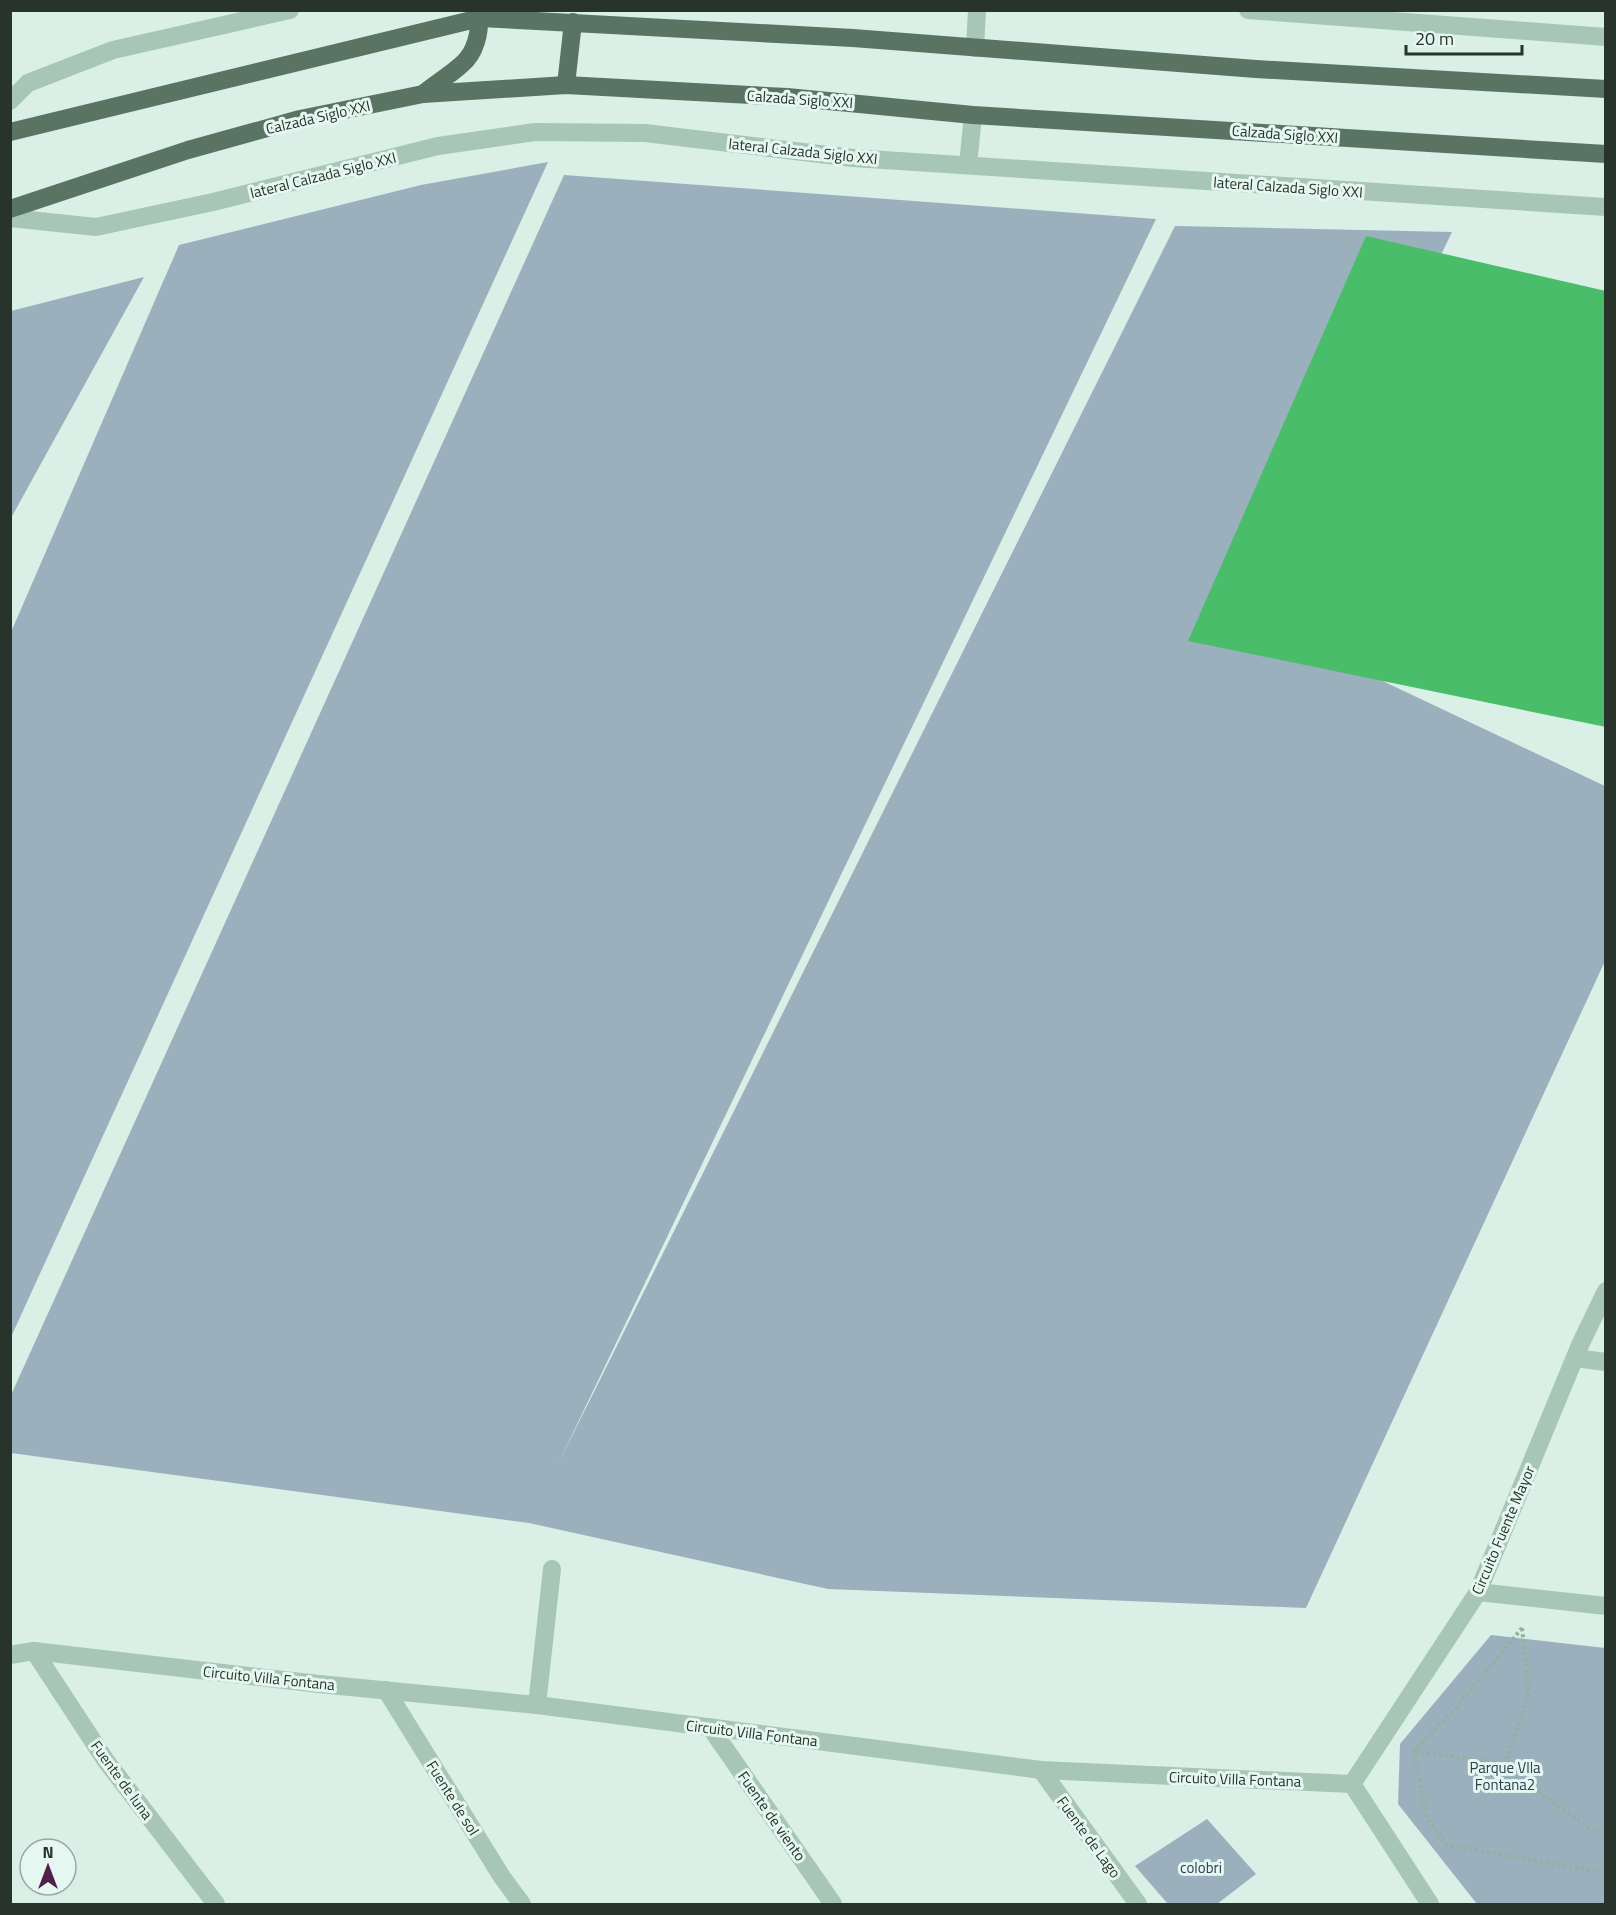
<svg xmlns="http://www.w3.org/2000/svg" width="1616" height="1915" font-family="'Titillium Web',sans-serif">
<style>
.green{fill:#9bb0bd}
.building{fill:#4abd6a}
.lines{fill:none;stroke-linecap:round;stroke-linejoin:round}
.path{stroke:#91b2a0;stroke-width:4;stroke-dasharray:3 3;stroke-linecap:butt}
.minor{stroke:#a7c6b6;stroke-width:18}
.major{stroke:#597463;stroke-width:18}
.labels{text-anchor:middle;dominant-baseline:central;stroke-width:6;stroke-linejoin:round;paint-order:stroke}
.street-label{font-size:15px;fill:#27332b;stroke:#e5f7f0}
.park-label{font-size:15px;fill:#2c414f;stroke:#e5f7f0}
</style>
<rect width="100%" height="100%" fill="#daefe6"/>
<g class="green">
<polygon points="548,162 11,1337 11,632 179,245 421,185"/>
<polygon points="564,175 1156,219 558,1464 1175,226 1452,232 1262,624 1605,786 1605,961 1306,1608 828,1589 529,1523 11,1453 11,1395"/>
<polygon points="144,277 11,518 11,311"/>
<polygon points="1491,1635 1605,1648 1605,1904 1477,1904 1398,1804 1400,1744"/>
<polygon points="1207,1819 1256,1874 1217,1904 1168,1904 1135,1866"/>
</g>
<polygon class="building" points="1366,236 1606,291 1606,727 1188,641"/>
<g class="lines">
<g class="path">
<polyline points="1522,1628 1455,1709 1414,1751 1427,1818 1447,1845 1606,1873"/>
<polyline points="1415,1751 1521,1766 1541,1794 1588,1827 1606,1834"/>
<polyline points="1505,1765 1529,1692 1522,1628"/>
</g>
<g class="minor">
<polyline points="1248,10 1606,37"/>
<polyline points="975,48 977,10"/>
<polyline points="10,101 28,83 113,50 290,10"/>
<polyline points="968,165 973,115"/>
<polyline points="10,218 96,227 213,202 438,146 535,132 645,133 853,158 1606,207"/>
<polyline points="1575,1358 1606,1362"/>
<polyline points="1478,1592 1606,1606"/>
<polyline points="34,1651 106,1761 216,1904"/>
<polyline points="10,1655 34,1651 319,1684 537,1705 1041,1770 1352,1784"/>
<polyline points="386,1690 502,1877 522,1904"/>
<polyline points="537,1705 552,1569"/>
<polyline points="710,1727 833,1904"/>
<polyline points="1041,1770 1138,1904"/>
<polyline points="1352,1784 1478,1592 1580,1345 1606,1291"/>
<polyline points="1352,1784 1430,1904"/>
</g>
<g class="major">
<polyline points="566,85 573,22"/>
<path d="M 423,94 C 435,84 458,70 467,59 C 477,47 482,25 477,10"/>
<polyline points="10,132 480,18 853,38 1256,69 1606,89"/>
<polyline points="10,209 188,150 300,119 423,94 566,85 787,97 973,115 1606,154"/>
</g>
</g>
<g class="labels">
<g class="street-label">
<text transform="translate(800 99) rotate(4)">Calzada Siglo XXI</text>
<text transform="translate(318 117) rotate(-13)">Calzada Siglo XXI</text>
<text transform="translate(1285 134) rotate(4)">Calzada Siglo XXI</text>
<text transform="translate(803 151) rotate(6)">lateral Calzada Siglo XXI</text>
<text transform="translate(323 175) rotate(-14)">lateral Calzada Siglo XXI</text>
<text transform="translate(1288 187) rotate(4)">lateral Calzada Siglo XXI</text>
<text transform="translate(1503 1530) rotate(-67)">Circuito Fuente Mayor</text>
<text transform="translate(269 1678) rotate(6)">Circuito Villa Fontana</text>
<text transform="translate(752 1733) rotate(7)">Circuito Villa Fontana</text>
<text transform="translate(1235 1779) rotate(2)">Circuito Villa Fontana</text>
<text transform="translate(122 1780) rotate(54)">Fuente de luna</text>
<text transform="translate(453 1798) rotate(58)">Fuente de sol</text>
<text transform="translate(772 1816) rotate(55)">Fuente de viento</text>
<text transform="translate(1089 1837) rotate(54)">Fuente de Lago</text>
</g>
<g class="park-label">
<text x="1505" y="1767">Parque Vlla<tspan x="1505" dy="17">Fontana2</tspan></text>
<text x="1201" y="1867">colobri</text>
</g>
</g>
<rect width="1616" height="1915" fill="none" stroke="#27332b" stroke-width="24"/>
<g transform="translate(48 1867)"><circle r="28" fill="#e5f7f0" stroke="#99a9a1" stroke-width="1.5"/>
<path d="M0-4.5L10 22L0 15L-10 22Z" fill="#51204c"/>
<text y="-9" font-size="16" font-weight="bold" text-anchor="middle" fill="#27332b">N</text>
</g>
<path d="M1406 45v9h116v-9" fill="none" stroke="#27332b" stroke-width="3"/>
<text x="1415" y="45" font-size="18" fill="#27332b" stroke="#e5f7f0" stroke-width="4.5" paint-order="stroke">20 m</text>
</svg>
